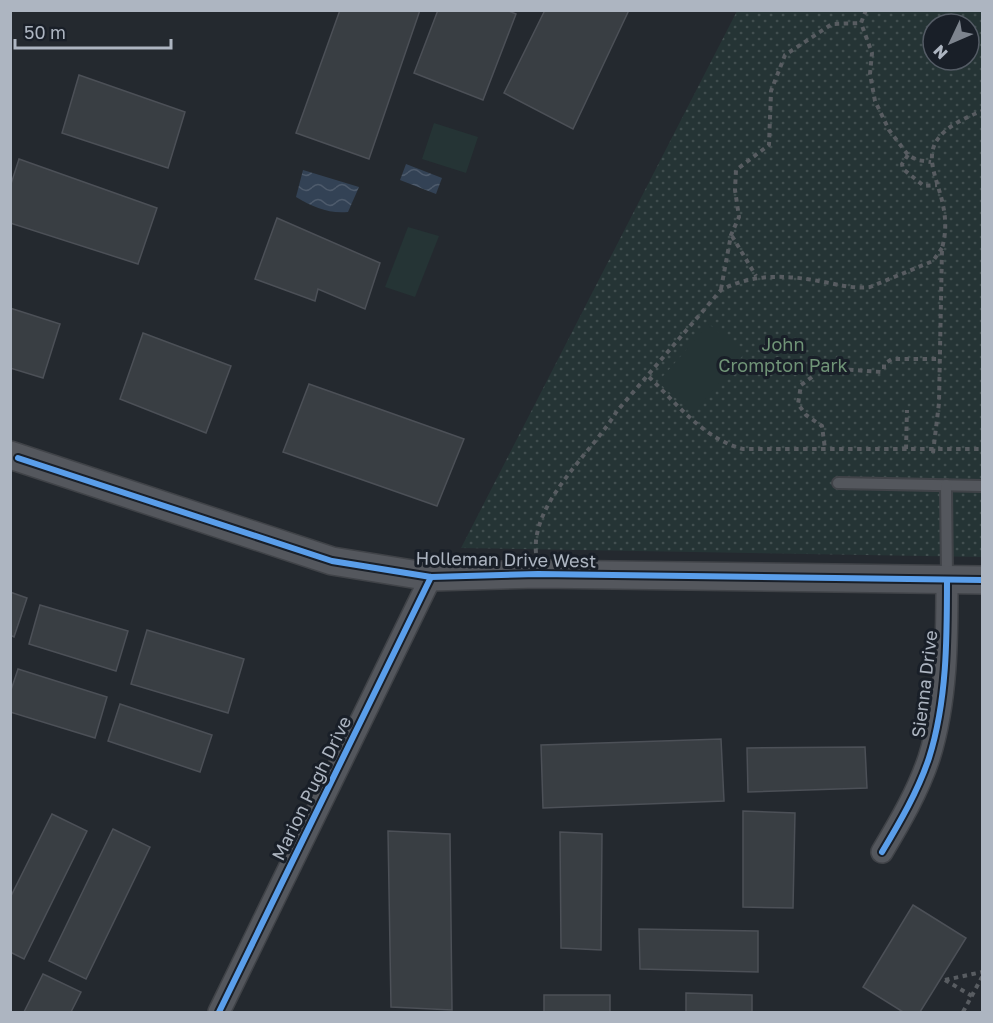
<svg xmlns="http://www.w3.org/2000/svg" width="993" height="1023" font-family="'Golos Text',sans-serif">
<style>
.park{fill:url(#park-dots);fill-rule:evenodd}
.pitch{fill:#253435}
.water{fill:url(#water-waves)}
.building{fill:#393e43;stroke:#4c5057;stroke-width:1.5}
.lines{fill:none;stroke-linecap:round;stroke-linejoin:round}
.service-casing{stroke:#404348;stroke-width:14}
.minor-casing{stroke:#404348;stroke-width:24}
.tertiary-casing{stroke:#404348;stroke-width:30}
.path{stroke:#585c61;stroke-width:4;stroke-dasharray:4.5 4.5;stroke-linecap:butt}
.service{stroke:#54575d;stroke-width:10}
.minor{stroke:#54575d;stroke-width:21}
.tertiary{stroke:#54575d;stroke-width:27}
.cycleway-casing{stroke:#191f28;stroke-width:10}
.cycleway{stroke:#5a9eea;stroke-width:6}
.labels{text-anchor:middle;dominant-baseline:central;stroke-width:6;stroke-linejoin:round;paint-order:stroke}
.park-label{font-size:18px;fill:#709477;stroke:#191f28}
.street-label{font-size:18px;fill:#adb5c1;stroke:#191f28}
</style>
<defs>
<pattern id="park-dots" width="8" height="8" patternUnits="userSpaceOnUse" patternTransform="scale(1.5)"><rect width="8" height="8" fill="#253435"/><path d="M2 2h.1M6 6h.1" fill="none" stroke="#424f50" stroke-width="1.8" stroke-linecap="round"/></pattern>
<pattern id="water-waves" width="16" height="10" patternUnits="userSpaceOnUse" patternTransform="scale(1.5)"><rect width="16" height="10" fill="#334255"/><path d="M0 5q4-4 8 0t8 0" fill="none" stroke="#4e5b6c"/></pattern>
</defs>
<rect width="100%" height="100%" fill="#24292f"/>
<path class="park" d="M 737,11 L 982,11 L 982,557 L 461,548 ZM 933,24 L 969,24 L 969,60 L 933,60 Z"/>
<g class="pitch">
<polygon points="434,123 478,137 466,173 422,159"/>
<polygon points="408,227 439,236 415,297 385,287"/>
<polygon points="709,324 744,354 693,413 658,382"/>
</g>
<g class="water">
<polygon points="406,164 442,178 436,194 400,180"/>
<path d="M 303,170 L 359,187 L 348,212 C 329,214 313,207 296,197 Z"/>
</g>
<g class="building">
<polygon points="340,10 420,10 369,159 296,133"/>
<polygon points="438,10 506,10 516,14 483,100 414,73"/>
<polygon points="545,10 629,10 573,129 504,93"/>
<polygon points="79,75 185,112 168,168 62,133"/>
<polygon points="19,159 157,208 138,264 10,223 10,187"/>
<polygon points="277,218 380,263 365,309 318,289 315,301 255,279"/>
<polygon points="10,308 60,324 43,378 10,368"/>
<polygon points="143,333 231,366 206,433 120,399"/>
<polygon points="309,384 464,439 437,506 283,452"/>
<polygon points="10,592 27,598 14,637 10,635"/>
<polygon points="40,605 128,631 116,671 29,644"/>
<polygon points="147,630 244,659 228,713 131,684"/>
<polygon points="18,669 107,697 95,738 10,712 10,693"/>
<polygon points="120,704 212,735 200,772 108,741"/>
<polygon points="721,739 724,801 543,808 541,745"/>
<polygon points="865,747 867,788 748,792 747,748"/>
<polygon points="743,811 795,813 793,908 743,907"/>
<polygon points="52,814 87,831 24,959 10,952 10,898"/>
<polygon points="113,829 150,847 86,979 49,961"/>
<polygon points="388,831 450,834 452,1010 391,1007"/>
<polygon points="560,832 602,834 601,950 561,948"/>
<polygon points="913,905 966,938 920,1012 903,1012 863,987"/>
<polygon points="639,929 758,931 758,972 640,969"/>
<polygon points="43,974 81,992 71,1012 24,1012"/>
<polygon points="686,993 752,995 752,1012 686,1012"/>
<rect x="544" y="995" width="66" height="17"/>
</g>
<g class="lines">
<g class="service-casing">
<g id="service">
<polyline points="838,483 982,486"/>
<polyline points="946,485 947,578"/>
</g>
</g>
<g class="minor-casing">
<g id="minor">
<path d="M 882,852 C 900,822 918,791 929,758 C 947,701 947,638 947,580"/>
<polyline points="219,1012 431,577"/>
</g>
</g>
<g class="tertiary-casing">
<polyline id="tertiary" points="10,455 332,561 431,577 538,574 982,580"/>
</g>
<g class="path">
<polyline points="866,10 861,23 872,53 870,74 875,101 889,130 908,155 917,160 931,162"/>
<polyline points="908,155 902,164 903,169 924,186 937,185"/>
<polyline points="732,236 756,276"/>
<polyline points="721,289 731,235 739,217 735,190 736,170 769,145 771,91 785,55 832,24 861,23"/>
<polyline points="840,369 881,372"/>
<polyline points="884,369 884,364 892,359 939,359"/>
<path d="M 649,377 C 677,404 704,439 743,449 L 982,449"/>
<polyline points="812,377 801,385 798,404 806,415 822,426 825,449"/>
<polyline points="906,449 907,410"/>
<path d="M 933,453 L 939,403 L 942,248 C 961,182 886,148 982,111"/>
<path d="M 536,553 C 531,502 592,453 617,411 L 721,290 C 753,273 789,275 824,282 C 840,285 854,289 870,287 L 933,261 L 942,248"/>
<polyline points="945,980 982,972"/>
<polyline points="945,980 972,996"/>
<polyline points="963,1012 982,977"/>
</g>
<use href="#service" class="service"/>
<use href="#minor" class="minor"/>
<use href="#tertiary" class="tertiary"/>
<g class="cycleway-casing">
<g id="cycleway">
<polyline points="18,458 332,561 431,577 538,574 982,580"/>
<path d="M 882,852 C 900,822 918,791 929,758 C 947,701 947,638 947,580"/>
<polyline points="219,1012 431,577"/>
</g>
</g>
<use href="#cycleway" class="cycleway"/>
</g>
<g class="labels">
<g class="park-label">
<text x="783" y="344">John<tspan x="783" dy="21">Crompton Park</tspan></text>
</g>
<g class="street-label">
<text transform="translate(506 559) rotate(1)">Holleman Drive West</text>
<text transform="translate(924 684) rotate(-83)">Sienna Drive</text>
<text transform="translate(311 788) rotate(-64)">Marion Pugh Drive</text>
</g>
</g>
<rect width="993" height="1023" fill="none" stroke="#adb5c1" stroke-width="24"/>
<g transform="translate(951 42) rotate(226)"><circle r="28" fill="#191f28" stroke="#545b65" stroke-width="1.5"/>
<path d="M0-4.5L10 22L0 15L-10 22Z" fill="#7d848e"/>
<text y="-9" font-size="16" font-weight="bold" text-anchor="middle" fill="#adb5c1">N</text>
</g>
<path d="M15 39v9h156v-9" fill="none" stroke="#adb5c1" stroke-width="3"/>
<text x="24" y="39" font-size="18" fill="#adb5c1" stroke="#191f28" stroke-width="4.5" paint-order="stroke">50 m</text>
</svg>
